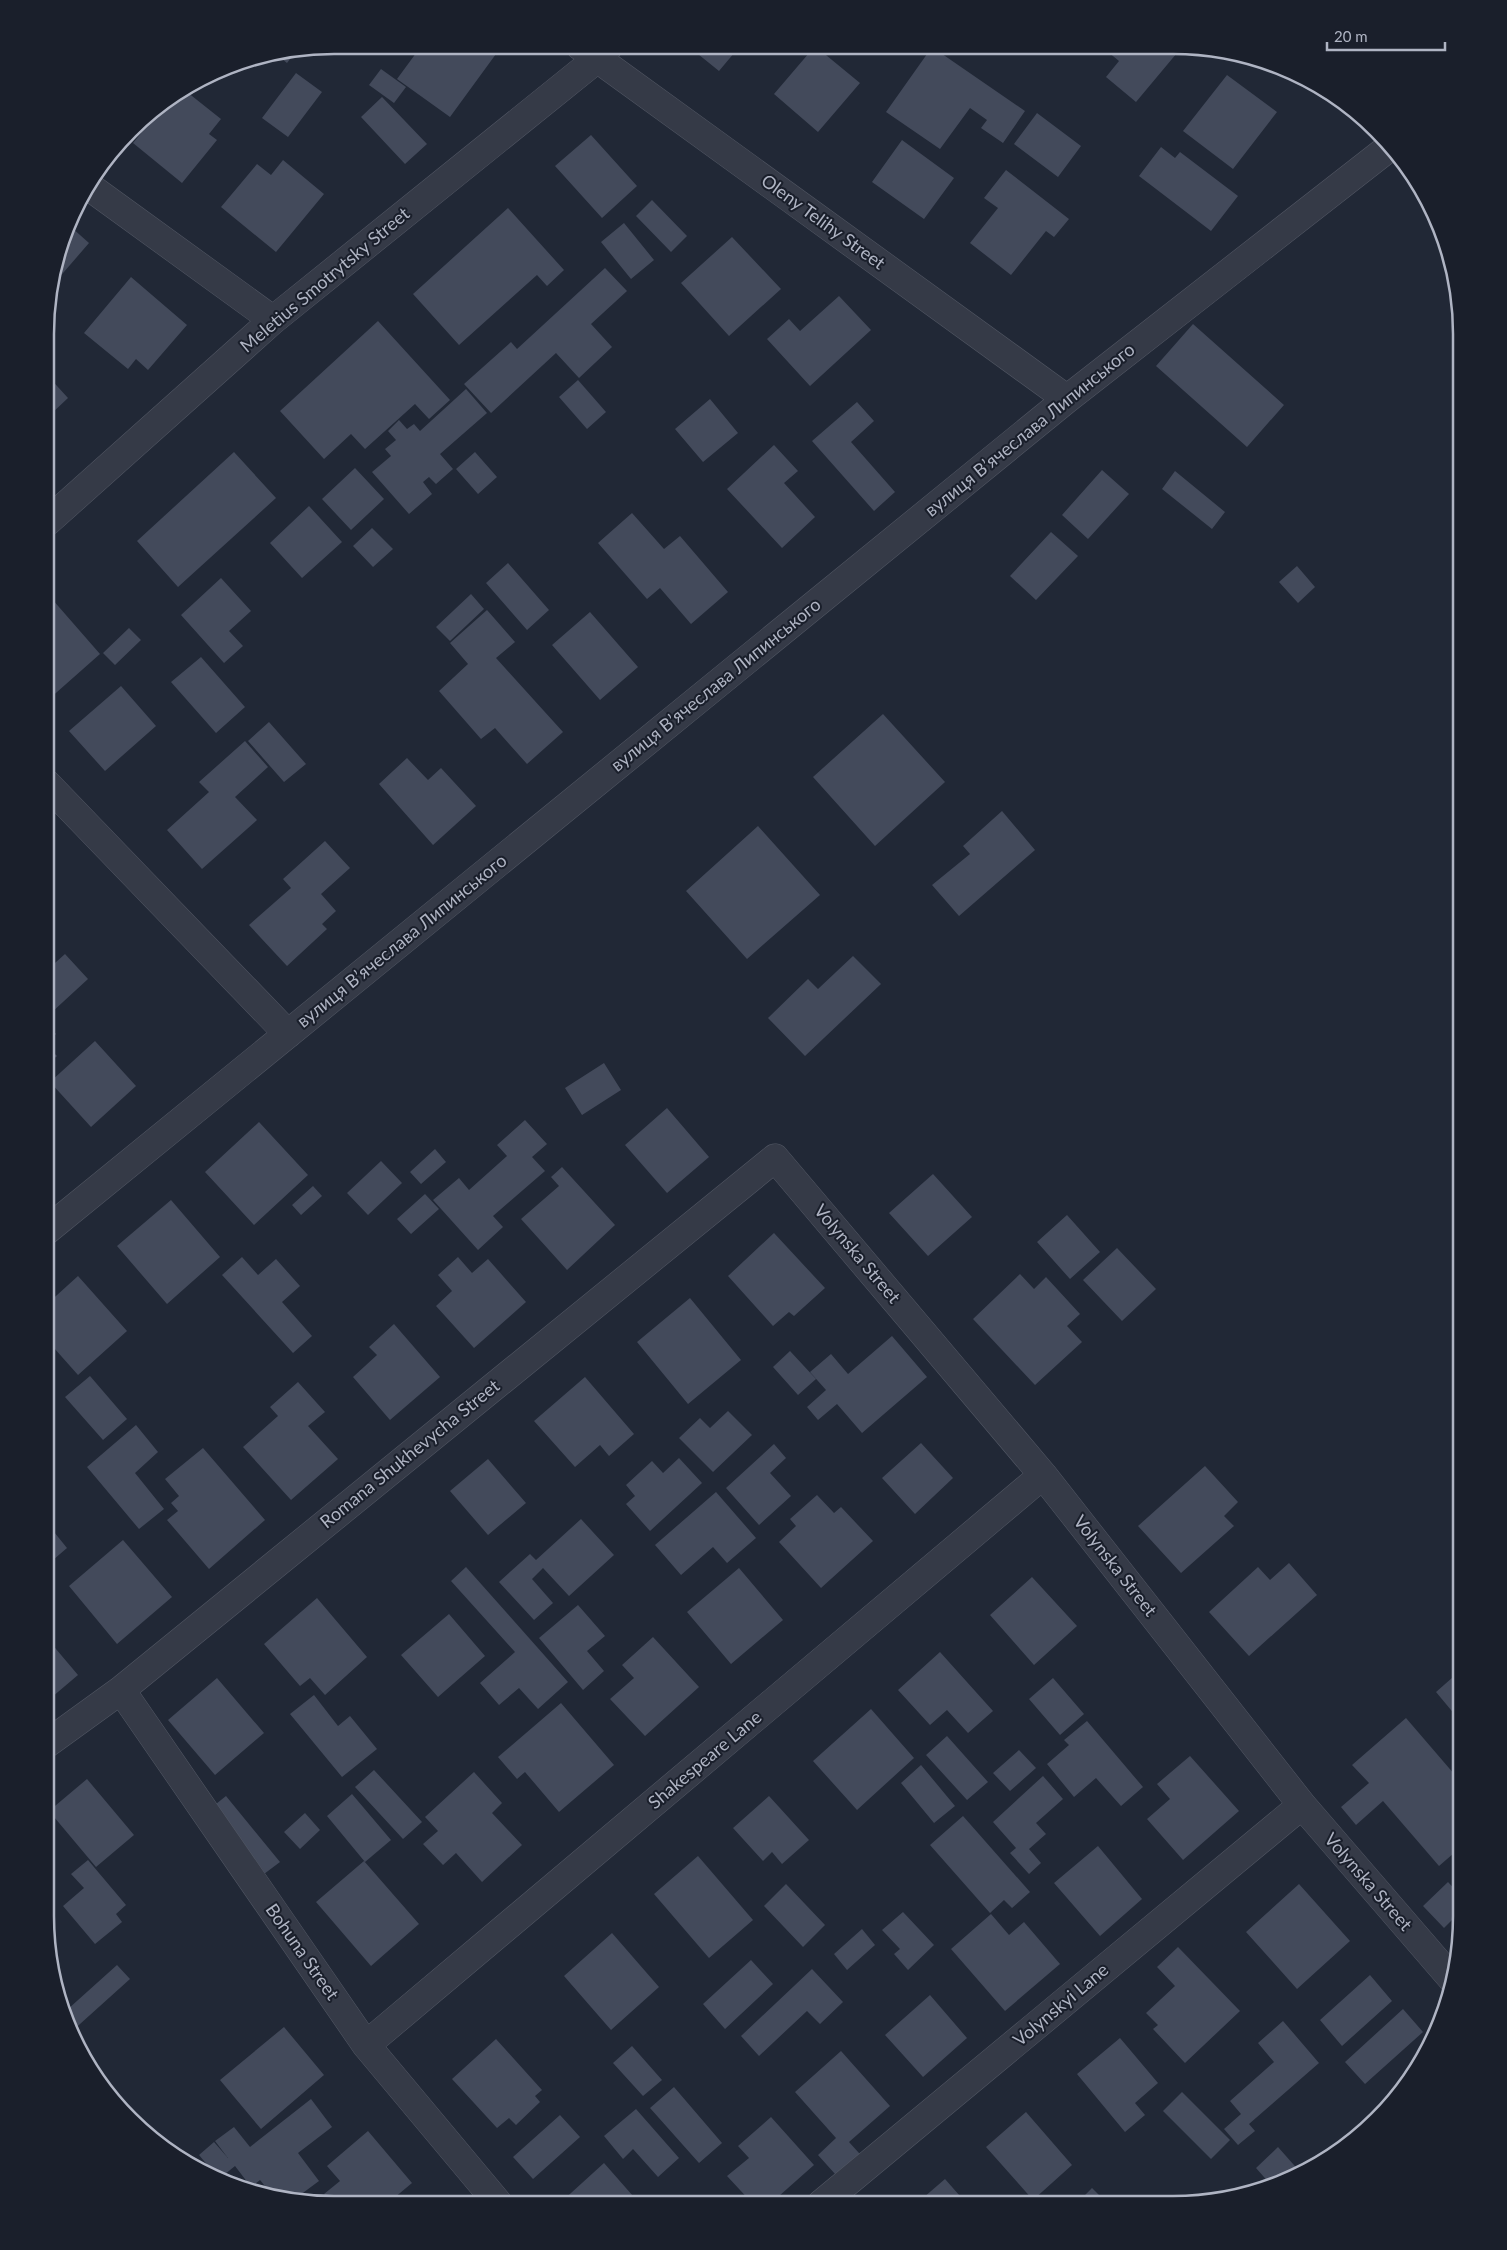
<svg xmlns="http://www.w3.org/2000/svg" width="1507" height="2250" viewBox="0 0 1507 2250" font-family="Lato,sans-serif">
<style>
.building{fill:#434a5b}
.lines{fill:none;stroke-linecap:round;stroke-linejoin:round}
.street-casing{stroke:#525764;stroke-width:29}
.street{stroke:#353a47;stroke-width:28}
.labels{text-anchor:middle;stroke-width:4;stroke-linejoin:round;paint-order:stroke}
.street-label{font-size:18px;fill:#afb4c3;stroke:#1a1f2b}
.rim{fill:none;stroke:#afb4c3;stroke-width:2.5}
</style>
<rect width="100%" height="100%" fill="#212836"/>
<!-- building -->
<path class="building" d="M422,45h61l13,9 -46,63 -53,-38z
M688,46h52l-21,25z
M815,46l45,37 -42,49 -44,-38z
M932,47l93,64 -22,32 -22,-15 6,-8 -17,-12 -30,41 -54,-37z
M1102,47h80l-46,55 -30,-25 13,-16z
M296,51l-9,12 -11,-9z
M381,69l25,18 -12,16 -25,-18z
M296,73l26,19 -34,45 -26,-19z
M1227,75l50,37 -44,57 -50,-38z
M187,92l34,27 -12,15 8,6 -35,43 -49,-40 32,-39z
M382,97l45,47 -22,20 -44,-47z
M1037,113l44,33 -23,31 -44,-33z
M591,135l46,51 -35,32 -47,-52z
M902,140l52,38 -30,41 -52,-37z
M1161,147l14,11 5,-6 58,44 -27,35 -72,-55z
M283,160l41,34 -48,58 -55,-45 36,-43 14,11z
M1006,170l63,49 -15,18 -8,-6 -35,44 -41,-32 28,-35 -14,-10z
M652,200l35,36 -16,16 -35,-36z
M508,208l56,62 -17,16 -10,-11 -78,70 -46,-51z
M624,223l30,37 -23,19 -30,-37z
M71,227l18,16 -38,44z
M732,237l49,52 -52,47 -48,-53z
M605,268l22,23 -36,33 21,23 -33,31 -23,-25 -65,60 -27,-29 47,-42 6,7z
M131,277l56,48 -39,45 -12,-11 -8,10 -44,-36z
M839,296l32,34 -61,56 -43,-47 22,-20 11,12z
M378,321l72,79 -21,19 -14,-15 -50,45 -14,-15 -27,25 -44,-48z
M1193,324l91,81 -37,42 -91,-81z
M47,361l7,7 -7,6z
M47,375l21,23 -18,17 -3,-3z
M578,380l28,32 -19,17 -28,-32z
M466,389l21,24 -47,41 13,15 -17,15 -7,-7 -6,5 9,12 -23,20 -37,-42 19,-16 -6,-7 11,-9 -8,-9 11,-11 8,9 7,-5 6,7z
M710,399l28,34 -35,29 -28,-33z
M857,402l17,19 -23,21 44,50 -21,19 -62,-70z
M774,445l24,26 -14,12 31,34 -33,31 -55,-59z
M234,452l42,46 -98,89 -41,-46z
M475,452l22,25 -19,17 -22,-25z
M355,468l29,31 -33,31 -29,-31z
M1102,470l27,24 -41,45 -26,-24z
M1175,471l50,41 -13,17 -50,-40z
M309,506l33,36 -40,36 -32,-35z
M632,513l32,36 16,-13 48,56 -37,32 -31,-36 -13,11 -49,-56z
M372,528l21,21 -20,18 -20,-21z
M1051,532l27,24 -42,44 -26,-24z
M508,563l41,47 -22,20 -41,-47z
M1297,566l18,21 -17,16 -19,-21z
M221,578l30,33 -22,20 14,15 -19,17 -43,-48z
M471,594l13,15 -34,32 -14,-14z
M52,599l48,55 -52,46 -1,-97z
M487,610l28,32 -19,16 67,74 -36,32 -32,-36 -14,11 -42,-48 29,-27 -18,-21z
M590,612l48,55 -38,33 -48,-55z
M129,628l12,12 -26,25 -12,-12z
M201,657l44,50 -29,26 -45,-51z
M121,686l35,40 -51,45 -36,-40z
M883,714l62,68 -70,64 -62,-69z
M269,722l37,42 -22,18 -36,-41z
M245,741l23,26 -33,30 22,23 -55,49 -35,-39 42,-38 -10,-10z
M407,758l21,22 13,-12 35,38 -43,39 -54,-61z
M1002,811l33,39 -76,66 -27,-31 38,-31 -7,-8z
M758,826l62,69 -73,64 -61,-68z
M325,841l25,27 -29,26 15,17 -14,13 5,5 -40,37 -38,-41 42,-37 -8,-9z
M65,954l23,25 -37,34 -5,-5v-37z
M853,956l28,28 -76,72 -37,-38 40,-39 10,10z
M46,1023l10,11 -10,9z
M95,1041l41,45 -45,41 -41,-45z
M46,1045l11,11 -11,10z
M604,1063l17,27 -39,25 -17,-27z
M667,1108l42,49 -42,36 -42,-48z
M525,1120l22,24 -15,13 13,14 -52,45 10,11 -25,23 -45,-50 26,-22 10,12 38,-34 -10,-11z
M259,1122l49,53 -54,50 -49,-53z
M435,1149l11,13 -25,22 -11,-12z
M381,1161l21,22 -34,32 -21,-22z
M562,1167l53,58 -48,45 -46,-51 38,-33 -8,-9z
M933,1174l39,43 -44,39 -39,-43z
M313,1186l9,10 -21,19 -9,-10z
M425,1194l14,15 -28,25 -14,-15z
M171,1200l49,57 -53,47 -50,-58z
M1067,1215l33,37 -30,27 -33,-37z
M774,1233l51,55 -31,28 -5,-4 -16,14 -45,-50z
M1117,1248l39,41 -34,32 -39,-41z
M242,1257l16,18 18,-16 24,27 -18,16 30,34 -19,17 -71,-78z
M458,1257l14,16 16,-14 38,43 -52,46 -38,-42 16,-15 -14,-16z
M1020,1274l14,15 12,-12 34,37 -13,12 15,16 -47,43 -62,-66z
M78,1276l49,55 -49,44 -32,-36v-34z
M690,1298l51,62 -53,44 -51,-62z
M394,1324l46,53 -50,43 -37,-43 24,-22 -8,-8z
M892,1336l35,41 -65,56 -25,-29 -19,16 -11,-13 19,-17 -16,-18 21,-18 17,20z
M790,1351l26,28 -18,16 -25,-28z
M90,1376l37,43 -24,21 -38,-43z
M585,1377l49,57 -25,22 -9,-11 -25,22 -41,-46z
M298,1382l27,30 -17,14 30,33 -47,41 -48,-53 35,-31 -8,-9z
M728,1411l24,24 -39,37 -34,-34 21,-20 10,10z
M136,1425l22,27 -23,21 29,36 -25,20 -52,-62z
M921,1443l32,35 -38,36 -33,-36z
M774,1444l12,14 -16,15 21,23 -32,29 -33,-37z
M203,1448l62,72 -56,49 -42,-49 11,-9 -7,-8 8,-7 -14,-17z
M679,1458l23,25 -52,48 -24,-27 9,-8 -9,-11 26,-24 11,12z
M488,1459l38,44 -38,32 -38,-44z
M1205,1466l33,36 -14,14 10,10 -53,47 -43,-47z
M716,1492l40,46 -29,25 -14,-16 -32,28 -26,-30z
M817,1495l17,18 7,-6 32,34 -52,47 -42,-46 17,-16 -6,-7z
M581,1519l33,36 -45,41 -26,-28 -11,11 21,24 -19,17 -35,-38 31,-28 6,6z
M46,1522l21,26 -21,18z
M123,1540l49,57 -55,47 -48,-58z
M1289,1563l28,32 -68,61 -40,-44 49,-45 12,13z
M466,1567l102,115 -30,27 -19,-21 -20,17 -19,-22 35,-31 -64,-71z
M739,1568l44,52 -52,44 -44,-52z
M1032,1577l45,49 -43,39 -44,-50z
M317,1598l50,59 -42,38 -15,-17 -10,8 -36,-42z
M578,1605l27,31 -18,15 17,20 -21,19 -44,-52z
M449,1614l36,42 -47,41 -37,-42z
M45,1636l33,39 -33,28z
M653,1637l46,50 -54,49 -35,-37 24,-21 -12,-13z
M940,1652l53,59 -25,22 -21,-23 -17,15 -32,-35z
M1461,1670v52l-25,-30z
M217,1678l47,55 -49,42 -47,-55z
M1053,1678l31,36 -24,21 -31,-36z
M314,1695l24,31 12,-10 27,33 -35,28 -52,-63z
M561,1703l53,62 -55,47 -34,-40 -8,7 -19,-22z
M871,1709l43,49 -57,52 -44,-49z
M1406,1718l55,64v65l-22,19 -56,-65 -27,24 -15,-18 28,-24 -17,-18z
M1087,1721l56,66 -22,19 -25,-28 -22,19 -27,-33 22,-19 -5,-5z
M947,1736l41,46 -21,18 -41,-45z
M1019,1750l17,18 -26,23 -17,-18z
M1190,1756l49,55 -56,49 -36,-41 23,-20 -13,-15z
M921,1765l34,41 -21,17 -33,-40z
M374,1770l48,52 -19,17 -48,-52z
M474,1772l28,31 -10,10 30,32 -40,37 -26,-29 -13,12 -20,-21 15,-13 -13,-14z
M1043,1776l20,23 -27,24 10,11 -17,15 12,14 -12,11 -19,-21 6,-5 -23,-26z
M87,1779l47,56 -38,32 -47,-56z
M352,1794l39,46 -26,22 -38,-46z
M226,1796l54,66 -20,15 -54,-65z
M769,1796l40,44 -27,24 -10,-12 -9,9 -30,-33z
M305,1813l15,17 -20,19 -16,-17z
M963,1816l67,76 -18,16 -8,-8 -14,13 -60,-68z
M1098,1846l44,53 -42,37 -46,-53z
M698,1856l55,64 -44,38 -55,-64z
M88,1860l38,45 -10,9 6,8 -27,22 -32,-38 21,-18 -13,-14z
M364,1861l55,63 -48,42 -55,-64z
M1448,1882l13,14v15l-17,17 -21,-22z
M786,1884l39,41 -22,22 -39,-41z
M1299,1884l51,57 -53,48 -51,-57z
M903,1912l31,33 -26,25 -14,-16 6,-5 -18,-19z
M991,1914l18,21 15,-13 36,42 -55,47 -54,-62z
M862,1929l13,16 -28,25 -13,-16z
M612,1933l47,54 -48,43 -47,-54z
M1178,1947l62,64 -55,52 -32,-34 5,-4 -12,-12 29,-27 -18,-19z
M751,1960l22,24 -48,45 -22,-25z
M117,1965l13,14 -60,54 -3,-6 -5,-24 6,6z
M812,1969l31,33 -23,22 -13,-13 -48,45 -18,-20z
M1370,1975l22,26 -50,45 -22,-26z
M930,1995l37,43 -44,39 -38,-42z
M1403,2009l20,23 -58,52 -20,-22z
M1283,2021l36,42 -70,61 6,7 -17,14 -14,-16 17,-15 -11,-13 44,-39 -16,-19z
M284,2027l40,48 -63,54 -41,-49z
M1120,2038l38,45 -23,20 10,12 -20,17 -48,-58z
M496,2039l46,51 -7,6 5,6 -24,23 -7,-7 -12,10 -45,-49z
M632,2046l30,34 -19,16 -30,-33z
M841,2051l49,55 -41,36 19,21 -24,21 -26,-29 18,-17 -41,-46z
M674,2087l48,56 -23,20 -49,-55z
M1182,2092l48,48 -19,19 -48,-48z
M311,2099l21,28 -34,26 21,28 -27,20 -19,-5 -13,-16 -9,7 -16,-21 -16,13 -20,-24 15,-13 14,16 -13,-17 19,-14 16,20z
M636,2109l43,49 -21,19 -25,-28 -10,10 -19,-23z
M1026,2112l46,53 -39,35 -47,-53z
M560,2115l20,22 -47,42 -20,-22z
M771,2117l43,48 -44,39h-17l-26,-28 22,-18 -11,-12z
M368,2131l44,52 -24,20h-57l-7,-9 16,-13 -13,-15z
M1278,2147l23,26 -17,10 -13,2 -15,-17z
M604,2163l36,41 -80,-1z
M945,2179l22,25h-51z
M1092,2188l17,17h-22l-6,-6z"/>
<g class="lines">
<!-- street casing -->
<g class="street-casing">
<path id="street" d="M580,46l487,353
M87,185l186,135
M47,522l226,-202 325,-262 11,-12
M47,784l241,250
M46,1231l1021,-832 324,-253
M121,1690l245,355 132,158
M45,1745l76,-55 654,-532 268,317 259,330 151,175
M366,2045l677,-570
M821,2204l481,-399"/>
</g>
<!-- street -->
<use href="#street" class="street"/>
</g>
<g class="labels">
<!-- street labels -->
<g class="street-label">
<text transform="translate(823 222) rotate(36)" y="6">Oleny Telihy Street</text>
<text transform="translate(325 280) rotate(-40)" y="6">Meletius Smotrytsky Street</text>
<text transform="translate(1030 430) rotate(-39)" y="6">вулиця Вʼячеслава Липинського</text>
<text transform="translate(716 685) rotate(-39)" y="6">вулиця Вʼячеслава Липинського</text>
<text transform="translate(402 941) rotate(-39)" y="6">вулиця Вʼячеслава Липинського</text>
<text transform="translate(857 1254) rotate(50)" y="6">Volynska Street</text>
<text transform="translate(410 1454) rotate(-39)" y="6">Romana Shukhevycha Street</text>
<text transform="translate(1115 1566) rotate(52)" y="6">Volynska Street</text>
<text transform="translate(705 1760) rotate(-40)" y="6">Shakespeare Lane</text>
<text transform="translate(1368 1882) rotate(49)" y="6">Volynska Street</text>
<text transform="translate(302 1952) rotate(55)" y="6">Bohuna Street</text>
<text transform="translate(1061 2005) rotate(-40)" y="6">Volynskyi Lane</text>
</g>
</g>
<!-- crop -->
<path d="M0 0H1507V2250H0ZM334 54H1173A280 280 0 0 1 1453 334V1916A280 280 0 0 1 1173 2196H334A280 280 0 0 1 54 1916V334A280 280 0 0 1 334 54Z" fill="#1a1f2b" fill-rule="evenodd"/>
<path class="rim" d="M334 54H1173A280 280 0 0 1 1453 334V1916A280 280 0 0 1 1173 2196H334A280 280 0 0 1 54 1916V334A280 280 0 0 1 334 54Z"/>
<!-- scale -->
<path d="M1327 42v8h118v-8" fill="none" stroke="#afb4c3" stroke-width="2.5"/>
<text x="1334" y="42" font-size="15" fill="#afb4c3" stroke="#1a1f2b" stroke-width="4" paint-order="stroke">20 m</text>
</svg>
